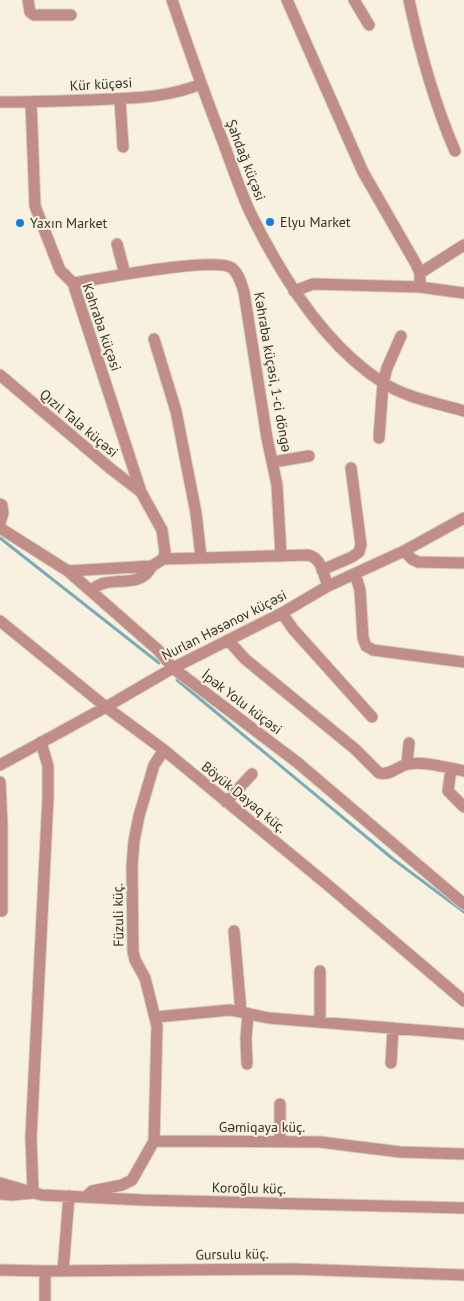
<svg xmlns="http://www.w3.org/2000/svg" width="464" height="1301" viewBox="0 0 464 1301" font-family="'PT Sans',sans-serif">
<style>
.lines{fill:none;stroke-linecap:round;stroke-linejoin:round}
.stream{stroke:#7aacbc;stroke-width:3}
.street-casing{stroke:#d6cfbf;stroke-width:13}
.street{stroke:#c08e86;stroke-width:11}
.poi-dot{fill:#137de5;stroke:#f9f1df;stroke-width:2}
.labels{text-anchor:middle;stroke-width:4;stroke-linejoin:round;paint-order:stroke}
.street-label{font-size:14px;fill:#35322b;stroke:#f9f1df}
.poi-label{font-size:14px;fill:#35322b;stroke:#f9f1df;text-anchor:start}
</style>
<rect width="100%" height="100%" fill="#f9f1df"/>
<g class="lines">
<!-- stream -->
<path class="stream" d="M0,538l159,125
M177,680l216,179 71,53"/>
<!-- street casing -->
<g class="street-casing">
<path id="street" d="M28,0l2,12 4,3h37
M172,0c16,47 32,93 50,139 9,24 17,48 27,71 30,62 74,134 133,172 24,16 55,21 82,29
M287,0l76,172 53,92 4,9v14l-107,-3 -19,7
M354,0l15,25
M409,0c11,52 25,102 46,151
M120,99l3,48
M0,102c29,0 59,-1 88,-2 38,-2 77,-1 113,-16
M31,102l4,104 25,64 13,13 68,209 21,38 3,22 -2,7
M117,244l8,30
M420,273l44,-28
M73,283c25,-4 142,-27 159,-15 7,6 9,15 12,24l23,146 10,47 4,71
M420,287l44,6
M154,339l22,72 20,102 5,44
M0,375l111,94 30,23
M379,438l4,-55 4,-15 14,-32
M273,462l36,-6
M0,504l2,1 1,8 -3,10
M0,528l68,43 90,79 15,18 125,95 166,141
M404,551l8,8 6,3 46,1
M322,570l30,-13 7,-5 2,-7 -10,-77
M68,571l84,-5 11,-7 145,-4c14,3 15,19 20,31
M355,574l5,16 3,48 3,8 7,4 91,12
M91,591c4,-4 8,-7 14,-8 17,-4 37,3 47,-17
M282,613l11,16 79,88
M0,621l106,86 58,43 165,136 135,115
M228,640l17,19 110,90 24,24c11,3 19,-7 29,-9 18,-3 39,4 56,7
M407,764l2,-21
M0,765l106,-58 67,-39 109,-55 46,-27 76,-35 60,-33
M451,769l-3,22 16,16
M0,782l2,43v86
M226,802l26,-28
M234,931l7,81
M320,971v51
M156,1017l74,-7c14,2 26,6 39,8l195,16
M391,1063l2,-35
M247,1064l-1,-26 2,-23
M280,1104v37
M154,1141l166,1 80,10 64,2
M0,1183l42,12 101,5 321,8
M0,1194l12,1 21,-2 -2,-56 17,-340v-31l-7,-24
M86,1197l6,-6 30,-6 10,-5 22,-39 3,-115 -12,-48 -10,-18 -2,-9 -1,-85 2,-25 5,-25 15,-51 10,-15
M0,1270l45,1 248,-2 171,6
M45,1271v30
M63,1271l6,-75"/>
</g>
<!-- street -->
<use href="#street" class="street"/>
</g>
<!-- markers -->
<g class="poi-dot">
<circle cx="270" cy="222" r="5"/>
<circle cx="20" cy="223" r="5"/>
</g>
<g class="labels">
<!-- street labels -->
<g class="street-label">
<text transform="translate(101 84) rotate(-3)" y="5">Kür küçəsi</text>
<text transform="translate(246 160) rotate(69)" y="5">Şahdağ küçəsi</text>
<text transform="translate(102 327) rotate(71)" y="5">Kəhraba küçəsi</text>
<text transform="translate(273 372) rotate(80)" y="5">Kəhraba küçəsi, 1-ci döngə</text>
<text transform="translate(79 423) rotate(40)" y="5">Qızıl Tala küçəsi</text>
<text transform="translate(224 625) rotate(-27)" y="5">Nurlan Həsənov küçəsi</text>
<text transform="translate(242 702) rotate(37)" y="5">İpək Yolu küçəsi</text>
<text transform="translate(244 797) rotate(39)" y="5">Böyük Dayaq küç.</text>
<text transform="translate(118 915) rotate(-91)" y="5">Füzuli küç.</text>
<text x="262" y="1132">Gəmiqaya küç.</text>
<text transform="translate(249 1188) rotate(1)" y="5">Koroğlu küç.</text>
<text transform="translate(232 1254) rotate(-1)" y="5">Gursulu küç.</text>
</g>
<!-- poi labels -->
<g class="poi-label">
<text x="280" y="227">Elyu Market</text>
<text x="30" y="228">Yaxın Market</text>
</g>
</g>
</svg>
